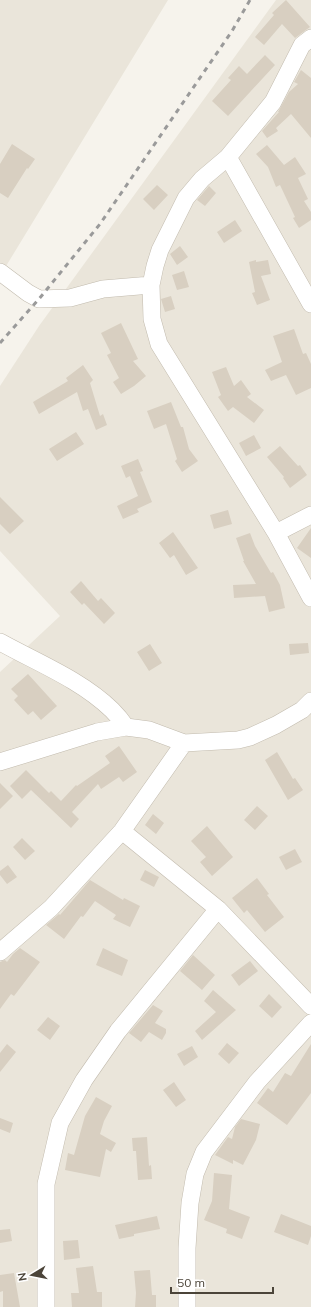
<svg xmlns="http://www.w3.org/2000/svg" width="311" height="1307" viewBox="0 0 311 1307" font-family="Mulish,sans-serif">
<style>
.residential{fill:#eae5da}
.building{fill:#d8cfc1}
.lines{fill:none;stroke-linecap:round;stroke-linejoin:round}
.minor-casing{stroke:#c2bbae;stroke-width:18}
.minor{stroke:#fff;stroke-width:17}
.rail{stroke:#9a9a9a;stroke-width:3;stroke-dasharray:5 5;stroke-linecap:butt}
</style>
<rect width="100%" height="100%" fill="#f6f3ec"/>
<!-- residential -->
<path class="residential" d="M0,0h168l-168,276z
M276,0h35v1307h-311v-635l60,-56 -60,-65v-165l39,-60z"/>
<!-- building -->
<path class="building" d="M286,0l24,27 -15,11 -13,-14 -18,21 -9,-8 19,-22 -2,-2z
M265,55l10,10 -47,51 -16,-15 19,-21 -3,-2 11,-12 8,8z
M301,70l10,8v60l-20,-24 -15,14 2,3 -11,7 -5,-7 17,-19h-1l11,-20 9,-8 -4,-2z
M12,144l23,15 -7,10 -1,-1 -19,30 -8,-5v-29z
M267,145l17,20 11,-8 11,17 -8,4 10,21 -4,2 7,11v8l-12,8 -6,-10 2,-1 -15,-32 -4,2 -8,-20 -12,-13z
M157,185l11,10 -14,15 -11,-11z
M209,186l7,7 -11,13 -8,-6z
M235,220l7,11 -18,12 -7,-11z
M180,246l8,11 -11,8 -7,-11z
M256,260v2l12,-2 3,14 -10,2 9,24 -13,5 -5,-12 3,-1 -6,-30z
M184,271l5,16 -12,3 -5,-15z
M171,296l4,13 -10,3 -4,-13z
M121,323l17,36 -5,2 13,15 -12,10 -13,8 -8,-12 6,-4 -12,-23 4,-2 -10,-20z
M294,329l9,25 3,-1 5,11v24l-15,7 -10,-20 -15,6 -6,-11 17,-8 -9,-26z
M83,365l10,15 -3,3 10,33 3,-2 4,11 -11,5 -8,-21 -5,2 -6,-19 -38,22 -6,-12 35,-21 -2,-3z
M226,367l8,19 7,-6 10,14 -4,3 17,13 -10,13 -21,-16 -5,4 -10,-14 3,-2 -9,-23z
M171,402l10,25h2l6,22 9,12 -16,11 -7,-11 2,-2 -11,-35 -12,5 -7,-18z
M76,432l8,12 -27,17 -8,-12z
M254,435l7,13 -15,8 -7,-13z
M280,446l18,20 2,-1 7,10 -17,13 -7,-10 1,-1 -17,-20z
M138,459l5,12 -3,1 12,30 -15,7 2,3 -16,7 -6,-13 21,-10 -8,-20 -4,2 -5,-12z
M0,497l24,24 -14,13 -10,-10z
M228,510l4,14 -18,5 -4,-14z
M311,528v30l-14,-10z
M173,532l25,36 -12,7 -12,-20 -4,3 -11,-15z
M250,533l5,13 16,27 2,-1 7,13 5,23 -16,4 -4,-16 -31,2 -1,-13 23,-1 -13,-23h1l-8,-23z
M81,581l17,20 3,-3 14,15 -11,11 -20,-21 -2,2 -12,-13z
M308,643l1,10 -19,2 -1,-11z
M150,644l12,19 -13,8 -12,-19z
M28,674l29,32 -16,14 -8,-9 -5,4 -14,-15 4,-4 -7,-7z
M119,746l18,26 -14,10 -4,-5 -18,12 -3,-5 -26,28 7,7 -8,9 -40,-38 -9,9 -12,-13 16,-16 23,23 2,-2 10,10 15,-16 1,1 33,-23 -5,-7z
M277,752l16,27 2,-1 8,12 -15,10 -23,-40z
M0,783l13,13 -13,13z
M257,806l11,10 -13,14 -11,-10z
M153,814l11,9 -8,11 -11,-9z
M207,826l26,31 -21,19 -12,-14 6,-5 -15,-16z
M22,838l13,13 -10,9 -12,-13z
M295,849l7,13 -16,8 -7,-13z
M8,865l9,12 -10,7 -7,-9v-4z
M145,870l14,7 -5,10 -14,-7z
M257,878l12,16 -2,1 17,22 -19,15 -18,-22 -3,3 -12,-15z
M90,880l33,20 1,-2 16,8 -10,21 -17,-8 3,-4 -21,-14 -12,16 -2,-1 -17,23 -18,-14 13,-11 1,1z
M20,948l20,14 -26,34 -3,-2 -11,15v-47l5,-2 2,2 6,-8z
M103,948l25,12 -6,16 -26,-11z
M193,955l22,20 -13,15 -22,-19z
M250,961l8,10 -19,15 -8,-11z
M213,990l23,20 -34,30 -7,-9 21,-19 -12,-11z
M269,994l13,13 -10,11 -13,-12z
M153,1005l10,6 -8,12 11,6v4l-4,7 -13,-8 -8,10 -12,-9z
M48,1017l12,9 -10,14 -13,-10z
M227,1043l12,10 -10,11 -11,-10z
M7,1044l9,8 -16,20v-19z
M311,1044v49l-24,32 -30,-22 11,-15 5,4 12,-19 6,3z
M192,1046l6,11 -14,9 -7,-12z
M174,1082l12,18 -10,7 -13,-17z
M96,1097l16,9 -8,15 -4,13 16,9 -5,9 -5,-3 -6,28 -35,-7 3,-17 6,2 11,-39z
M0,1118l13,5 -3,10 -10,-4z
M241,1119l19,5 -4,16 -13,25 -10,-5v4l-18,-9 13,-18 4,2 3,-12z
M147,1137l2,29 2,-1 1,14 -14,1 -2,-29h-3l-1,-13z
M214,1173l18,2 -3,34 21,8 -8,22 -16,-6 1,-4 -23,-9 8,-19z
M281,1214l30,12v10l-3,9 -34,-13z
M157,1216l3,13 -26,5v2l-15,3 -4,-14z
M10,1229l2,12 -12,2v-13z
M78,1240l2,18 -16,2 -1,-19z
M93,1266l4,26h5v15h-30l-1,-14h8l-3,-25z
M150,1270l2,25h4v12h-21l1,-14 -2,-22z
M14,1273l6,34h-17v-16l-3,1v-17z"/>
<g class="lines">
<!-- minor casing -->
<g class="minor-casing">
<path id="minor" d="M311,38l-9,7 -29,57 -45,55 -26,22 -16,19 -26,52 -5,16 -4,19 1,34 7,25 117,189 35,65
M228,157l83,147
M0,272l28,21 11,6 31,-1 33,-9 48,-4
M276,533l35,-18
M0,642c38,21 81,38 112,68 5,5 10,11 14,17
M0,762l97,-30 29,-5 23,3 35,13 54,-3 12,-3 26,-12 26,-15 9,-9
M122,831l96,78
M0,952l51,-44 71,-77 62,-88
M46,1307v-123l14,-61 24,-43 34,-49 100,-122 93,97
M187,1307v-59l3,-45 5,-29 9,-22 53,-70 54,-59"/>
</g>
<!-- minor -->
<use href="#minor" class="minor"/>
<!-- rail -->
<path class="rail" d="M0,343l39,-44 61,-75 132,-193 18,-31"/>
</g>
<!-- north arrow -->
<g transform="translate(32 1275) rotate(260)" stroke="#ffffff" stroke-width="3" paint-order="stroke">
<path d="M0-3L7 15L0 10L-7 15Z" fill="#4b4439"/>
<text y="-6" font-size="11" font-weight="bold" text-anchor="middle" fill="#4b4439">N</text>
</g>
<!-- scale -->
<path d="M171 1287v6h102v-6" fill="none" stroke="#4b4439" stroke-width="2"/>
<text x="177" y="1287" font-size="12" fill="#4b4439" stroke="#ffffff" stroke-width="3" paint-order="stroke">50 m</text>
</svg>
